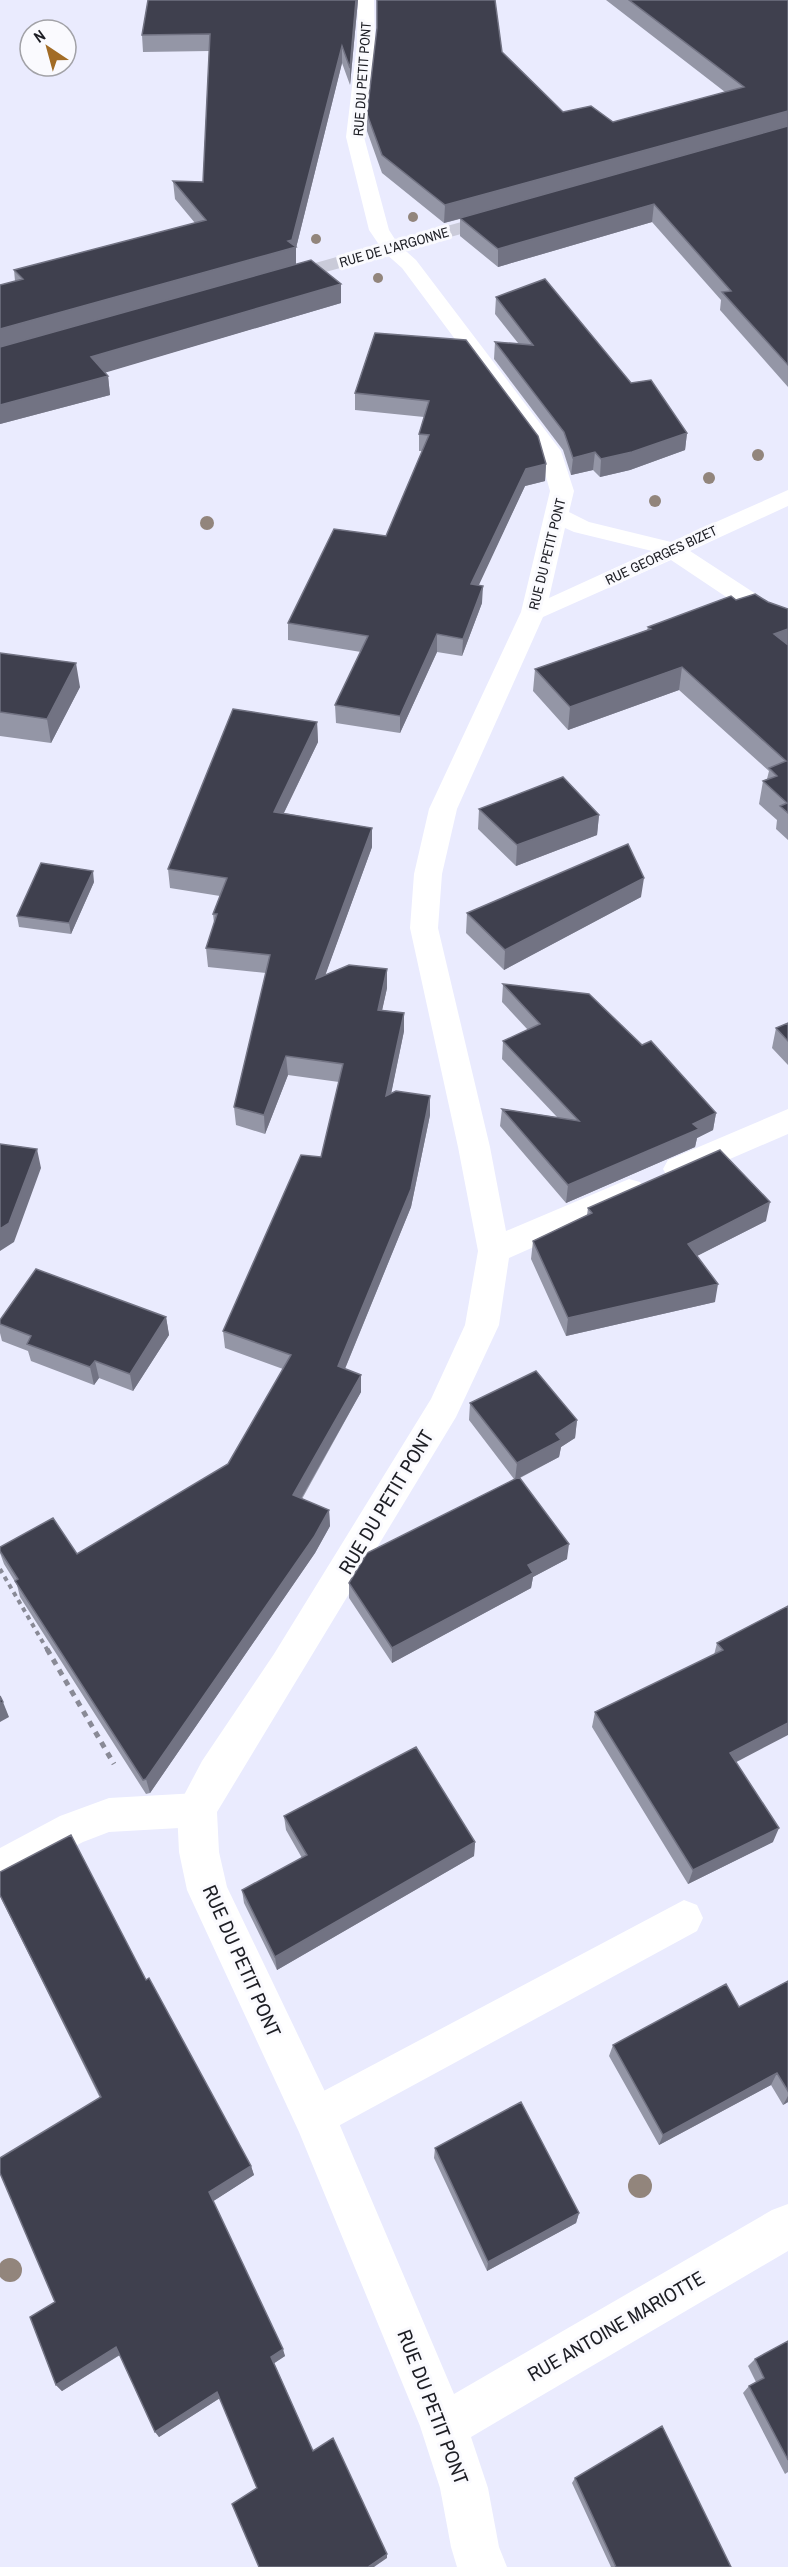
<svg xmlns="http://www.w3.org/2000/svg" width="788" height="2567" viewBox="0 0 788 2567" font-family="'Archivo Narrow',sans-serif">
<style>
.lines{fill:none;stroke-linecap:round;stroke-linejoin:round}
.path-far1{stroke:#898a96;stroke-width:4;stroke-dasharray:4.5 4.5;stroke-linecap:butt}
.path{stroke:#898a96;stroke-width:5;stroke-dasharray:6 6;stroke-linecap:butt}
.lane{fill:#fff;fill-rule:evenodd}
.street{fill:#fff;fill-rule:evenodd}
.secondary{fill:#cacbd9;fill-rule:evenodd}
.tree{fill:#92857c}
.wall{fill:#9496a6}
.shaded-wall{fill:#727383}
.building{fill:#3f404e;stroke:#727383;stroke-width:1.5}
.labels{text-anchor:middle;stroke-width:6;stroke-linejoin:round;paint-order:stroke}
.far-street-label{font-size:14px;fill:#1d1e24;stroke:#fafafe}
.near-street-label{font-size:20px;fill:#1d1e24;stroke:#fafafe}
</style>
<rect width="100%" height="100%" fill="#eaebfe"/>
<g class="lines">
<!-- path-far1 -->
<path class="path-far1" d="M0,1569l48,82"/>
<!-- path -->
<path class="path" d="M47,1649l67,115"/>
<!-- lane -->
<path class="lane" d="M197,1793l13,5 5,12 -5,12 -13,5 -88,5 -26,10 -83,44v-38l60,-32 49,-18z
M684,1900l13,5 6,13 -6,13 -368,200 -14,6 -14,-6 -6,-14 6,-14z"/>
<!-- street -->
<path class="street" d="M358,0h16l1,45 -11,92 25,93 9,14 18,16 145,191 13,40 -5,21 20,10 82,20 117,-52v16l-98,45 98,64v16l-23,-8 -94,-63 -128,57 -86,192 -15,65 -4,54 52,219 16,84 123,-52 11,3 5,9 -5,9 -131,58 -10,67 -43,92 -239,395 2,40 8,35 103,215 124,292 318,-184 16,-6v47l-317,186 17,51 11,59 8,20h-50l-6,-20 -11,-59 -20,-62 -121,-294 -112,-242 -8,-38 -2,-42 6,-13 19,-36 72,-107 157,-255 34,-74 13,-74 -20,-104 -48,-219 4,-54 15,-65 92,-197 29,-121 -11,-39 -137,-184 -18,-16 -15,-22 -23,-93 11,-92zM565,528l9,4 78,19 -103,47z
M788,1109v25l-109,47 -11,-3 -5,-9 5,-9z"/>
<!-- secondary -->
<path class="secondary" d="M504,210l10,6 -3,4 -235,66 -7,-2 -3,-4 3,-4z"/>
</g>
<!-- trees -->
<g class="tree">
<circle cx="413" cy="217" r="5"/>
<circle cx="316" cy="239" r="5"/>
<circle cx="378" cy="278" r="5"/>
<circle cx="758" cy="455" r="6"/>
<circle cx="709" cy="478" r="6"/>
<circle cx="655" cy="501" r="6"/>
<circle cx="207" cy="523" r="7"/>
<circle cx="640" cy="2186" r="12"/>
<circle cx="10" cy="2270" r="12"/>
</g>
<!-- wall -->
<path class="wall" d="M358,0l-8,85 -8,-22 -46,185v16l45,20v19l-236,69 3,4 2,19 -110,29v-139l15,-4 -1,-11 181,-47 -20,-24 -2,-18 30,1 6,-131 -66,1 -1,-17z
M606,0h182v387l-68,-77 1,-10 -69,-78 -154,45 -38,-31v-17l-16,4 -62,-50 -15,-42v-17l10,-84 125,22 61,60 50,10 112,-30z
M496,297l135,86 56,50 -2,17 -55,20 -30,7 -7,-7 -22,5 -8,-25 -69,-91 1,-17 23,1 -23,-29z
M375,333l171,131 -1,17 -20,5 -47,99 4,18 -20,53 -25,-4 -37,81 -64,-10 -1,-18 26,-53 -73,-12v-17l98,-87 36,-85h-3v-17l5,-17 -69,-7v-17z
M736,600l32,2 20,7v231l-12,-11 1,-9 -18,-16 4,-23 4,-2 2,-8 -90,-81 -111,40 -35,-39 2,-22 112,-39 1,-3z
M0,653l80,34 -29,56 -51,-7z
M317,722l1,20 -34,71 88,15v19l-47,128 62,-6v19l-5,22 22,3v18l-13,62 39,3v19l-19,92 -66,162 16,6v17l-59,107 27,11 1,16 -15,27 -165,240 -4,1 -126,-197 -3,-12 -13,-21 -4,-11v-6l77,7 151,-90 55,-95 -58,-21 -2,-17 98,-174 18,-75 -51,-7 -23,59 -29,-9 -2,-18 32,-134 -58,-6 -2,-19 8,-25 -1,-9 7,-18 -50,-8 -2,-19z
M479,809l120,6 -2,20 -81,31 -38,-37z
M94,882l-23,52 -52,-7 -2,-11z
M641,897l-137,73 -38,-37 1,-20z
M503,984l139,61 74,68 -3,17 -16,8 -2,9 -129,56 -66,-77 2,-17 55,8 -55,-58 1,-18 25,-11 -26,-28z
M788,1023v42l-16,-17 4,-20z
M588,1208l178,13 -69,35 18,46 -149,34 -35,-77 2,-18 54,-26z
M166,1317l3,18 -36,56 -34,-13 -5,7 -63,-24 -3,-10 -26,-10 -2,-8v-13z
M470,1403l107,17 -2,18 -14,9 -2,10 -39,21 47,81 -34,18 -2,11 -139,75 -43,-65v-15l165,-104 -45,-59z
M788,1606l-52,156 37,80 -85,42 -96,-157 3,-15 119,-57 3,-12z
M284,1816l191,26 -1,14 -197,114 -33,-67 -2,-13 60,-32 -16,-28z
M0,1872l146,108 105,186 3,9 -41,26 72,155 -11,7 39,88 74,103v4l-130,-70 -37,-90 -61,39 -39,-82 -58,36 -6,-6 -1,-83 45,-204 -100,-202z
M788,1981v121l-5,3 -12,-20 -112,60 -50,-89 4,-11 126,-38z
M435,2148l144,65 -3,10 -89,48 -53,-113z
M788,2341v131l-3,2 -42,-81 6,-7 7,-4 -8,-16 7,-7z
M575,2478l156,89h-120l-39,-84z"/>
<!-- shaded-wall -->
<path class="shaded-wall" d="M356,0h2l-8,85v-17z
M342,46v17l-46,185v17l-296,84v-20l288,-88z
M788,111v17l-344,95 1,-18z
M654,204l-2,18 -154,45v-18z
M341,284v19l-247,73 -3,-19z
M108,376l2,19 -110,29v-19z
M687,433l-2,17 -55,20 -30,7 1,-18z
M595,452l-2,18 -22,5 2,-17z
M546,464l-1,17 -20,5 -54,116v-18l55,-115z
M483,586l-1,17 -20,53 1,-17z
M788,629v21l-14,-16z
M437,634v18l-37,81v-17z
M76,663l4,24 -29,56 -4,-24z
M682,667l-3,23 -111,40 2,-23z
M317,722l1,20 -43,89 -1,-19z
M599,815l-2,20 -81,31 1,-21z
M372,828v19l-55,151 -1,-19z
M93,871l1,11 -23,52 -2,-11z
M644,878l-3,19 -137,73 1,-20z
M387,969v19l-9,41v-19z
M404,1013v18l-17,83 -1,-18z
M286,1056l2,19 -23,59 -1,-19z
M430,1096v19l-19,92 -72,176 -1,-17z
M716,1113l-3,17 -16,8 -2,9 -129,56 2,-18z
M37,1149l4,19 -27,74 -14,9v-22z
M770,1202l-4,19 -81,41 3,-18z
M718,1284l-3,18 -149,34 2,-18z
M166,1317l3,18 -36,56 -3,-17z
M95,1361l4,17 -5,7 -4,-18z
M361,1375v17l-67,119 -1,-16z
M577,1420l-2,18 -14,9 -2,10 -44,23 2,-17 39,-29z
M329,1510l1,16 -15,27 -165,240 -4,-14z
M569,1544l-2,15 -34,18 -2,11 -139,75v-15l136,-83z
M3,1702l6,15 -9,5v-18z
M788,1723v12l-63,33 5,-15z
M779,1828l-6,14 -85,42 5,-14z
M475,1842l-1,14 -197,114 -2,-13z
M777,2073l-6,12 -112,60 4,-10z
M788,2096v6l-5,3z
M251,2166l3,9 -42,27 -3,-10z
M579,2213l-3,10 -89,48 1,-9z
M116,2347l5,7 -59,37 -6,-6z
M283,2349l2,7 -12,8 -2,-7z
M217,2392l3,6 -61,39 -4,-5z
M387,2554v4l-13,9h-6z"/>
<!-- building -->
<path class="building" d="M148,0h208l-6,68 -8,-22 -50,194 -4,1 8,6 -296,82v-44l23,-6 -9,-9 192,-50 -33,-39 30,1 7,-148 -68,1z
M377,0h118l7,52 61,60 28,-6 22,16 131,-35 -115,-87h159v111l-343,94 -63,-50 -15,-41 10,-86z
M788,126v239l-66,-73 9,-1 -77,-87 -156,45 -38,-31z
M311,260l30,24 -250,73 17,19 -108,29v-58z
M545,279l86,104 20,-3 36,53 -55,19 -31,7 -6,-7 -22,6 -9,-26 -69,-90 38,3 -37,-48z
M375,333l91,7 72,96 8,28 -20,5 -55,115 12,2 -20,53 -26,-5 -37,82 -65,-11 33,-69 -80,-13 46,-94 52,7 43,-101 -10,-1 10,-33 -74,-8z
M755,594l13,8 20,7v20l-14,5 14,11v168l-8,-7 7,-3 -24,-22 14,-5 -8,-8 17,-7 -104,-94 -112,40 -35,-38 116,-40 -3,-2 83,-31 5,4z
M0,653l76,10 -29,56 -47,-7z
M233,709l84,13 -43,90 98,16 -56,151 33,-14 38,4 -9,41 26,3 -18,83 10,-5 34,5 -19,93 -73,177 23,9 -68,120 36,15 -15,27 -168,242 -3,1 -128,-199 3,-2 -18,-28v-4l53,-29 24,36 151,-90 63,-109 -68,-24 78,-176 20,2 22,-93 -57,-8 -22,59 -30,-8 36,-152 -64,-7 11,-34h-4l14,-36 -59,-9z
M563,777l36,38 -82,30 -38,-36z
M628,844l16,34 -139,72 -38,-37z
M41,863l52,8 -24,52 -52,-7z
M503,984l86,10 53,51 9,-4 65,72 -23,11 6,5 -131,56 -66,-76 77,12 -76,-80 37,-17z
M788,1023v18l-12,-13z
M0,1144l37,5 -28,74 -9,6z
M720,1150l50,52 -82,42 30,40 -150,34 -35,-77 59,-28 -4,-5z
M36,1269l130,48 -36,57 -35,-13 -5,6 -33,-12 -30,-11 4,-8 -31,-12v-4z
M536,1371l41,49 -21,14 5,6 -44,23 -47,-60z
M519,1477l50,67 -41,21 5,8 -141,75 -43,-65 18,-30z
M788,1606v117l-58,30 49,75 -86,42 -98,-158 128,-62 -6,-7z
M0,1696l3,6 -3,2z
M416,1747l59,95 -200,115 -33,-67 65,-35 -23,-39z
M71,1835l75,145 3,-2 102,188 -42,26 74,157 -12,8 42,94 20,-13 54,116 -19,13h-109l-27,-63 25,-16 -40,-96 -62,40 -39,-85 -60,38 -26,-68 25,-15 -55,-129v-15l101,-61 -101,-202v-23z
M788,1981v110l-11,-18 -114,62 -50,-90 113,-61 13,23z
M521,2102l58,111 -91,49 -53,-114z
M788,2341v119l-39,-74 15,-8 -9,-19z
M662,2426l69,141h-115l-41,-89z"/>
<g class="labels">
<!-- far-street labels -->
<g class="far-street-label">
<text transform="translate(362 79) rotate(-86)" y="5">RUE DU PETIT PONT</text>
<text transform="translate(394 247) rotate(-16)" y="5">RUE DE L'ARGONNE</text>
<text transform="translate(547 554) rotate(-76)" y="5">RUE DU PETIT PONT</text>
<text transform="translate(661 555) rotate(-25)" y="5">RUE GEORGES BIZET</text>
</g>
<!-- near-street labels -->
<g class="near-street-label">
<text transform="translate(386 1502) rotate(-59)" y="7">RUE DU PETIT PONT</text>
<text transform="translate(242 1961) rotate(66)" y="7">RUE DU PETIT PONT</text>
<text transform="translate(616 2326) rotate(-30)" y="7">RUE ANTOINE MARIOTTE</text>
<text transform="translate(433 2407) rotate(69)" y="7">RUE DU PETIT PONT</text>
</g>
</g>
<!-- north arrow -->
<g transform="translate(48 48) rotate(324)"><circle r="28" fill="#fafafe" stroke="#a2a2a7" stroke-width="1.5"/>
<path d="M0-4.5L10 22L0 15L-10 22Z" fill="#a26c26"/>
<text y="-9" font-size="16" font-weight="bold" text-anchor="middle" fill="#1d1e24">N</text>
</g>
</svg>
